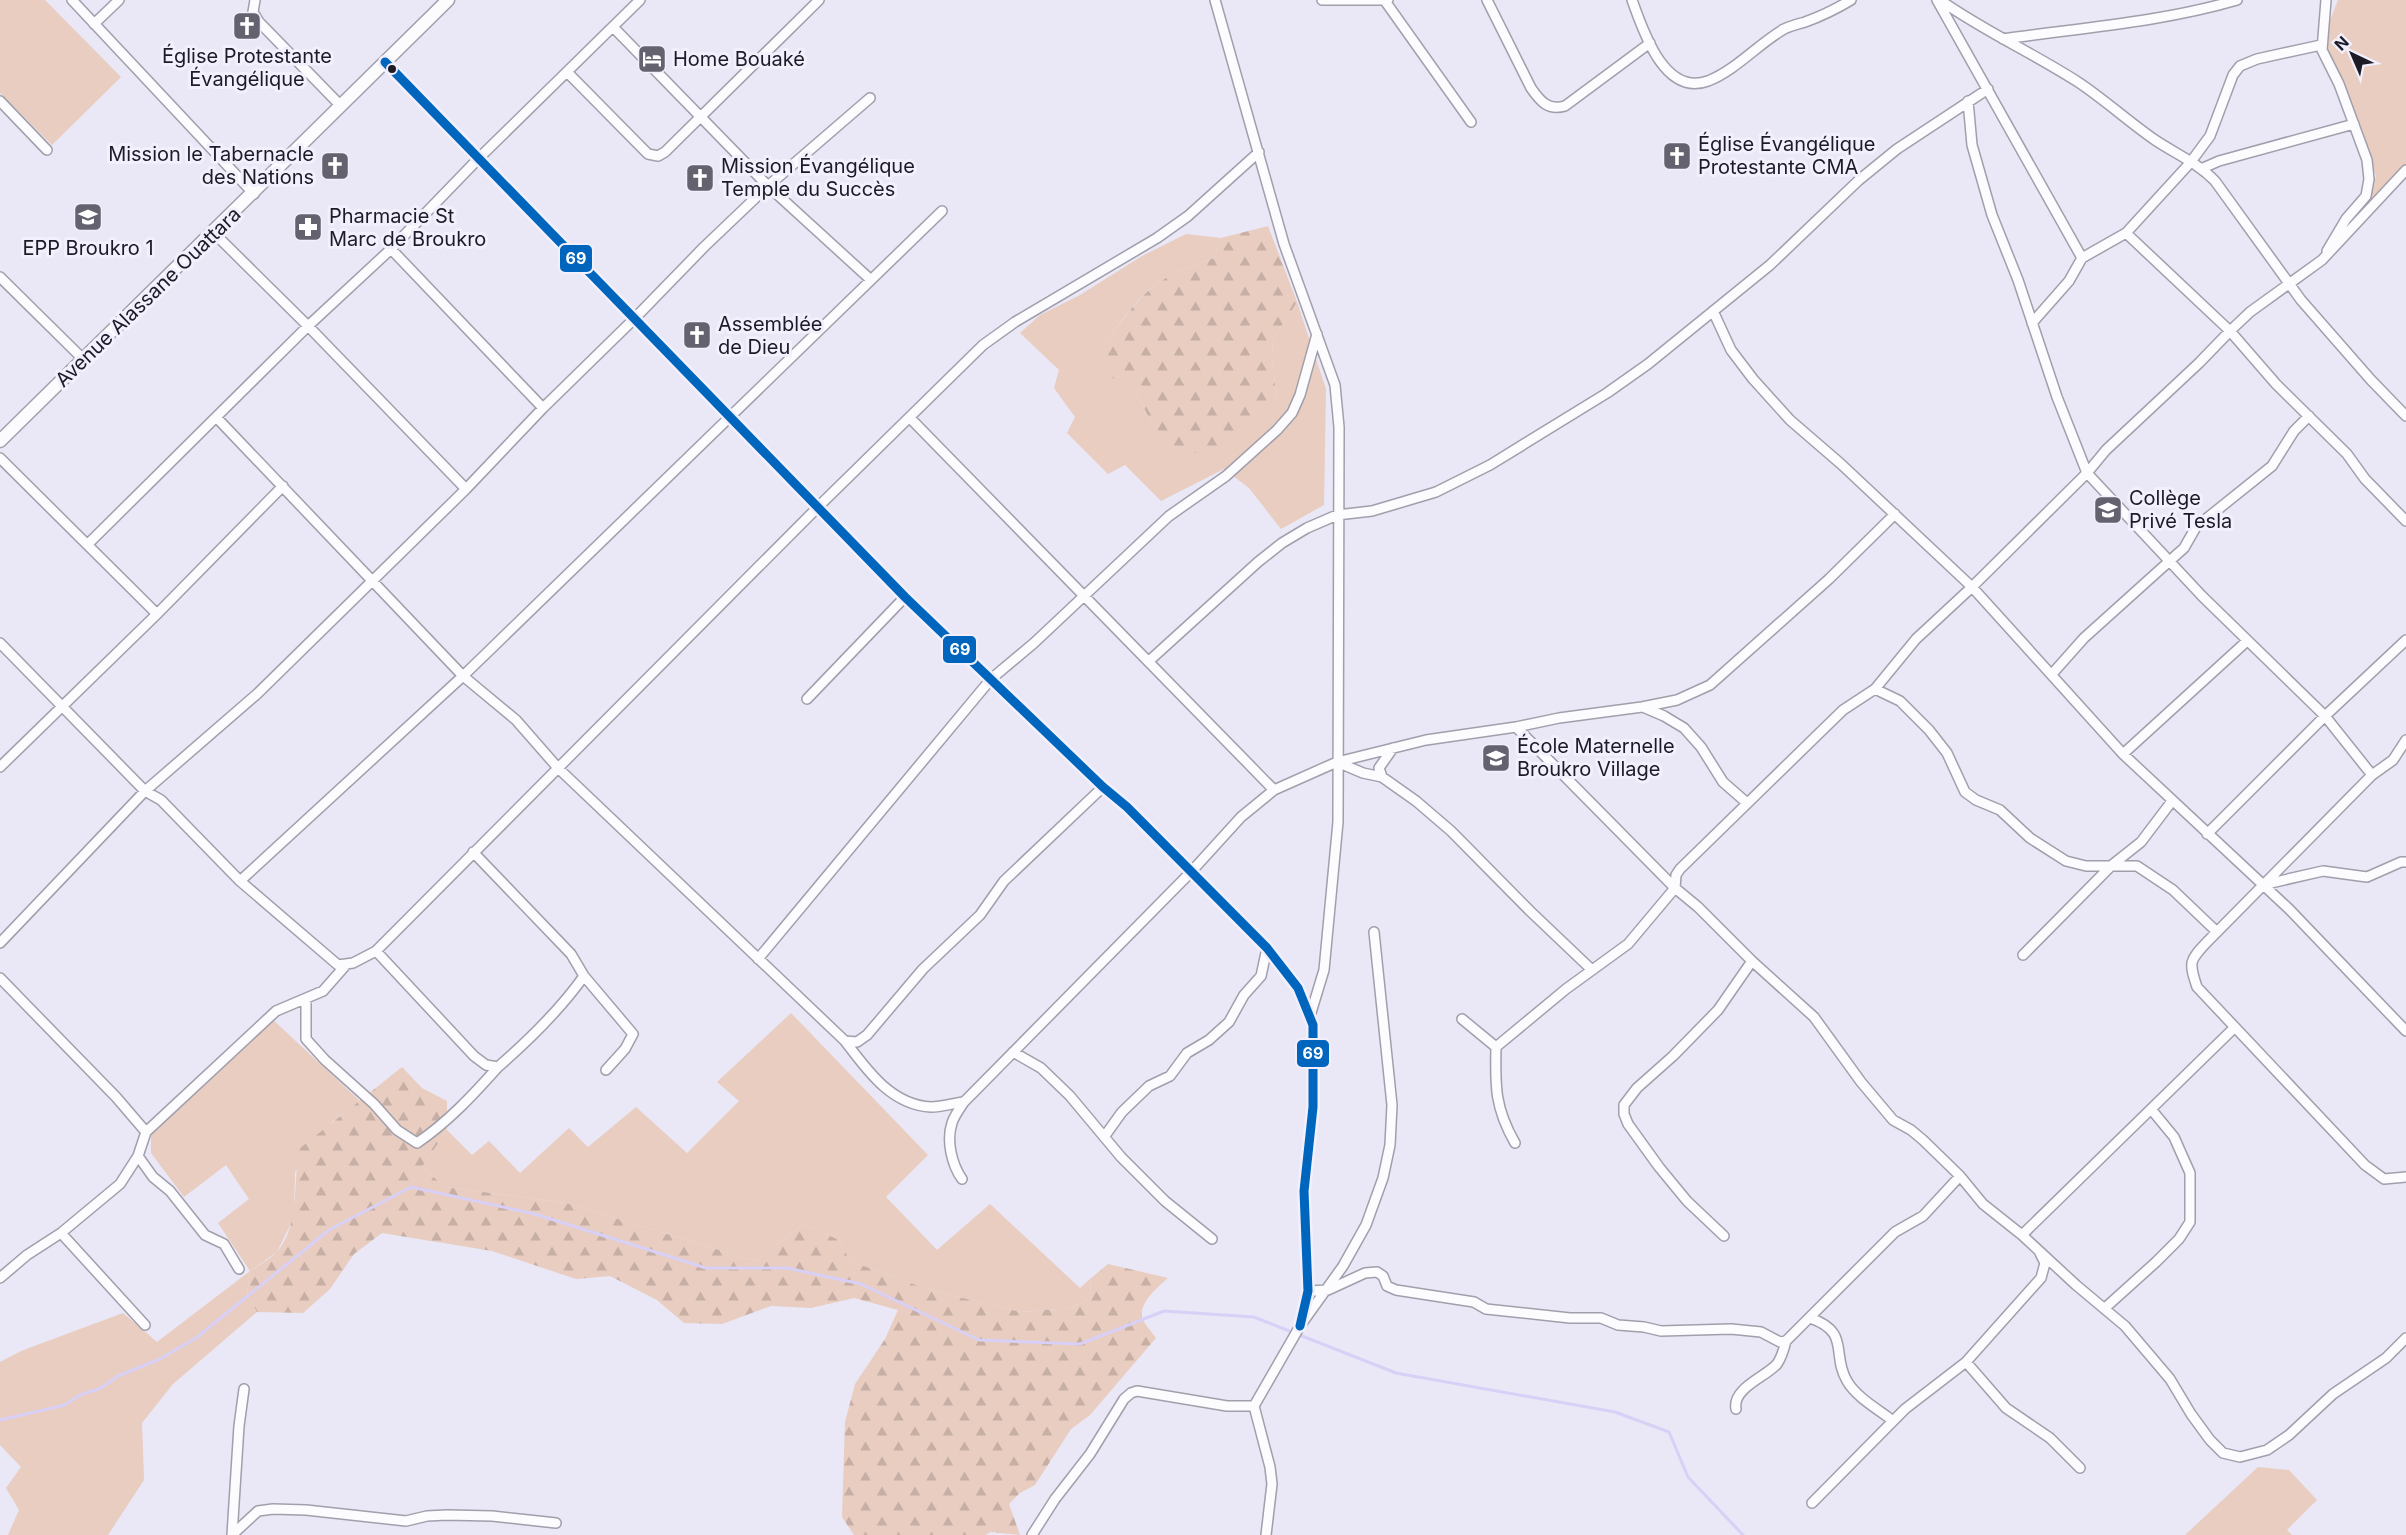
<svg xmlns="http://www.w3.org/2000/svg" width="2406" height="1535" viewBox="0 0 2406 1535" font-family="Inter,sans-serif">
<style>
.green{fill:#e8cdc0}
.forest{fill:url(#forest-firs)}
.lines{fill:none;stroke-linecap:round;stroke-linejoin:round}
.stream{stroke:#d8d0f7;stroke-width:3}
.minor-casing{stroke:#a19fab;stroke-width:12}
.tertiary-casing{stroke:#a19fab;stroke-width:15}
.minor{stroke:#fcfbfe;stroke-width:9}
.tertiary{stroke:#fcfbfe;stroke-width:12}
.bus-1-casing{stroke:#f3f0fe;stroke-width:14}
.bus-1{stroke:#0065bd;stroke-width:9}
.bus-dot{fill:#1d1b26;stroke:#f3f0fe;stroke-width:2}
.labels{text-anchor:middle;stroke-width:6;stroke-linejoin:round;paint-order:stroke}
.poi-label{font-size:20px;fill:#1d1b26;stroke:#f3f0fe;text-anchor:start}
.street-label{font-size:20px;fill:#1d1b26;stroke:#f3f0fe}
.line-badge{stroke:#f3f0fe;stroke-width:2}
.badge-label{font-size:16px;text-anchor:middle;font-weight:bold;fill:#fff}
</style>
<defs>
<pattern id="forest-firs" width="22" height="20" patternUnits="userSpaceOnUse" patternTransform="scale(1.5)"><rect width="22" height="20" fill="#e8cdc0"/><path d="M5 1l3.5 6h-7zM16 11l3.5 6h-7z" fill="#c7afa5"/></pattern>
</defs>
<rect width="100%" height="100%" fill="#eae7f6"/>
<!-- green -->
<path class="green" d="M0,0h45l76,77 -69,68 -52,-52z
M2338,0h68v164l-37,37 7,-25 -20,-60 -29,-67 2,-26z
M1186,234l35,4 -7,20c-20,7 -41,14 -59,27 -20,14 -42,48 -57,68l34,33 20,37 124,-22 -4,-60 25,-39 29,87 -2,116 -43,24 -32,-41 -25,-19 -63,32 -36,-36 -17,9 -41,-41 8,-16 -21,-29 5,-18 -39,-37 20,-18 40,-20 62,-39z
M791,1013l137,142 -42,42 51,53 53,-46 90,84 10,-9 1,19 -20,10 -51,4 -90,-22 -80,-29 -11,-21 -35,-16 -49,37 -189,-58 -121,-16 -23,-20 25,-37 25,25 17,-14 31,32 49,-45 19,19 48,-40 51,46 52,-52 -22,-19z
M271,1018l89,83 -28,21 -37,50 -1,45 -17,35 -27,19 -3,23 10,18 -84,72 -31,39 2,57 -36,55h-100l11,-25 -13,-22 15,-21 -21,-22v-83l21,-11 102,-38 34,29 93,-71 -32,-48 31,-24 -23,-34 -42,32 -33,-44v-20z
M2258,1467l31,3 28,30 -30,30 5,5h-107z"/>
<!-- forest -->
<path class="forest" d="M1268,226l29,76 -25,39 4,60 -64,51 -35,2 -25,-31 -20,-37 -29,-12 -5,-21c15,-20 37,-53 57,-68 18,-13 39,-20 59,-27l7,-20z
M402,1067l20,21 25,13v29l-25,37 23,20 121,16 189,58 49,-37 35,16 11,21 80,29 90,22 51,-4 20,-10 -1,-19 18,-15 60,14c-10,9 -29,24 -26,40 2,6 10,14 14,20l-66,77 -19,14 -36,56 -15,8 -11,11 11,31 -30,-3 -4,3h-132l-12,-18 3,-95 10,-38 30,-45 13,-29 -44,-12 -43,10 -40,-2 -49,18 -38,-1 -27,-23 -47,-24 -34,3 -84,-28 -110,-18 -28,21 -24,35 -27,24 -46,-1 -10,-18 3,-23c9,-6 20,-12 27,-19 23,-27 16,-69 22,-103z"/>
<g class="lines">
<!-- stream -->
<path class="stream" d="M0,1420l65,-15 15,-10 21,-7 17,-12 42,-17 36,-21 133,-108 82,-43 124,27 171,54h81l74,16 118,56 101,4 84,-33 90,6 142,56 219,39 54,20 19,45 55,58"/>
<!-- minor casing -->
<g class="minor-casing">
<path id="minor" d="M72,0l182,194
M255,0l-2,12 6,10 82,84
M1215,0l69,244 51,141 4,42 -1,395 -14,148 -14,46
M1322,0h66
M1487,0l44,88c9,13 17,23 34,18l85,-63
M1632,0c11,30 32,97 76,81 28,-11 50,-37 76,-52 6,-3 14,-5 21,-7 17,-6 31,-13 46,-22
M1937,0l145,258
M1940,0c44,31 93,53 138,82 27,18 51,40 77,58 21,14 43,23 60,41l86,119 70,80 35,36
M2326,0l-4,50 17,34 28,76 2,19 -3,17 -20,23 -19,32
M1385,1l86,121
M94,24l25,-24
M613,27l155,159 103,94
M2003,39c78,-11 159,-17 234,-39
M385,62l520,535 198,190 24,20 140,141 31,40 15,37v82l-9,84 4,100 -8,35
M567,72l81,82 10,2 7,-4 154,-152
M0,101l47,49
M1968,101l4,44 20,70 26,65 39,117 30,76 115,123 123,120 47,59
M2203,168l16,-7 135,-37
M213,232l95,94 158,163
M2126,233l104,98 46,53 71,70 18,25 41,42
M391,249l152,159
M0,277l83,82
M1713,311l18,39 22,29 37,41 51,44 131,123 151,167 166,155 117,122
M2032,323l37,-42 13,-23 44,-25 64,-70 20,-27 23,-61 7,-9 17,-7 64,-14
M216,417l247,259 53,44 42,48 287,273c22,29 46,64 86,66 11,0 23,-4 33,-5l227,-230 50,-55 33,-27 63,-28 89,-22 90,-13 43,-9 83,-11 35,-7 33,-15 119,-106 66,-65
M910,418l364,372
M0,458l157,156
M88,544l220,-218 83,-77 87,-90 162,-159
M0,643l145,148 16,9 79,81 98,84 15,-2 23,-12 442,-444 165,-162 32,-23 142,-84 31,-22 71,-64
M1149,661l109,-99 24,-19 25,-15 30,-13 35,-4 64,-19 54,-27 117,-72 41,-29 122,-99 89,-85 38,-31 91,-60
M2052,674l32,-36 100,-90 12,-21 76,-61 22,-35 15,-15
M1875,689l25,12 29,29 18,23 18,39 11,8 24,10 30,28 36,23 20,5h51l36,24 44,42
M807,699l98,-102
M1643,707l21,9 20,12 17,19 22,35 24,21
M1516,727l159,161 23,19 54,54 62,56 47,65 32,38 18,10 12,10 37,36 23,28 39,31 54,50 49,41 45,53 21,35 19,26 13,13 17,4 27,-7 22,-15 44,-41 53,-36 20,-20
M2406,740l-13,20 -21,15 -164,166c-18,19 -20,20 -11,46l168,178 19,14 22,-2
M2123,754l124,-113
M1337,762l26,11 19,4 34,24 35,30 79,80 62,59
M0,767l157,-153 126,-128
M1382,777l-3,-9 14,-20
M2207,834l118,-118 81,-76
M240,881l223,-205 479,-465
M2262,885l61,-14 44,6 34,-15h5
M0,943l145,-152 112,-97 209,-205 77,-81 92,-90 69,-71 64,-61 102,-88
M376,951l98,105 12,9 12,2c31,-27 62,-57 86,-91l-13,-22 -98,-102
M2023,955l89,-90 29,-23 31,-41
M758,959l233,-280 43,-36 135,-127 57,-40 51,-46 15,-17 8,-18 17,-61
M584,976l49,58 -8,15 -19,21
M0,978l116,119 30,35 -8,24 -18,28 -59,49 -34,22 -27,23
M306,999v40l19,21 49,44 23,26 20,13c31,-21 56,-48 81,-76
M1462,1019l34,28c-1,40 -1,61 19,96
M845,1041l12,1 10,-7 56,-66 57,-54 24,-34 99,-94
M1496,1047l70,-58 62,-45 47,-56 1,-13 4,-6 163,-159 32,-21 41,-50 56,-52 115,-114 19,-23 93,-87 31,-32 20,-19 72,-52 84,-90
M1013,1052l28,16 29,28 51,61 44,44 47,38
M146,1132l130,-121 47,-20 22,-25
M1104,1137l18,-25 27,-26 21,-10 17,-23 22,-13 20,-18 15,-27 17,-19 6,-28
M138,1156l15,21 17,14 35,44 19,9 15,25
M962,1179c-10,-14 -16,-38 -10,-56 2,-7 8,-15 12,-21
M61,1233l84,92
M2022,1235l212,-207
M1724,1236l-37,-35 -28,-34 -31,-43 -4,-10v-9l13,-17 36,-32 45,-46 34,-49
M1308,1291l20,-1 37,-17 12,-1 6,4 4,10 9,4 78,12 12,7 84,9h31l17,7 26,2 17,4 70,-2 30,3 19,10 6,-1 109,-109 28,-16 37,-40
M2105,1308l51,-46 23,-23 11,-17v-49l-16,-36 -23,-28
M1810,1318c41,14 21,36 37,63 10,17 31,28 46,40
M1966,1362l40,46 44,30 30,30
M1736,1409c-4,-21 30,-32 41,-45 5,-7 7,-15 9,-23
M1812,1503l93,-94 61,-47 75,-84 4,-15 -5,-10
M232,1535l26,-24 15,-2 33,1 100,11 21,-5 20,-1 45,1 64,7
M232,1535l7,-109 5,-37
M1032,1535l23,-36 35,-45 34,-55 7,-6 6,-2 90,15h27
M1266,1535l6,-51 -2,-17 -16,-61 46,-80 43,-60 23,-41 17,-47 7,-33 2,-40 -18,-173"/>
</g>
<!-- tertiary casing -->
<g class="tertiary-casing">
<path id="tertiary" d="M0,441l448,-441"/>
</g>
<!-- minor -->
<use href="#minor" class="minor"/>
<!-- tertiary -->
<use href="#tertiary" class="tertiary"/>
<!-- bus-1 casing -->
<g class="bus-1-casing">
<path id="bus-1" d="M385,62l520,535 198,190 24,20 140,141 31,40 15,37v82l-9,84 4,100 -8,35"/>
</g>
<!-- bus-1 -->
<use href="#bus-1" class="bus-1"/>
</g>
<!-- icons -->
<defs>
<g id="church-square" transform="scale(1.5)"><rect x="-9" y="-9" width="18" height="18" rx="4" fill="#65626f" stroke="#f3f0fe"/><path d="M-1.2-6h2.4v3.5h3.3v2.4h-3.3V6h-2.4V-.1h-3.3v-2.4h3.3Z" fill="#fff"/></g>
<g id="hotel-square" transform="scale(1.5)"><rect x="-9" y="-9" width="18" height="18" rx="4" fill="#65626f" stroke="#f3f0fe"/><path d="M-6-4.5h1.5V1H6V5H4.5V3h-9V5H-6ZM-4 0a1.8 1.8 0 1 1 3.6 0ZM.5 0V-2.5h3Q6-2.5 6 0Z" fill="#fff"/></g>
<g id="school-square" transform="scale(1.5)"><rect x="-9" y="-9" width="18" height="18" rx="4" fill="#65626f" stroke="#f3f0fe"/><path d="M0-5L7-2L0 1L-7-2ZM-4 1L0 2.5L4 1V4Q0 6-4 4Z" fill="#fff"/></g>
<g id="pharmacy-square" transform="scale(1.5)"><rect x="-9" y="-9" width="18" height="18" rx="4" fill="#65626f" stroke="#f3f0fe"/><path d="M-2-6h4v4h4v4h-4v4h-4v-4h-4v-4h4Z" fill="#fff"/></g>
</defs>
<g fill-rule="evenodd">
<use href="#church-square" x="247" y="26"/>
<use href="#hotel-square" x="652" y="59"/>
<use href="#church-square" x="1677" y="156"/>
<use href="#church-square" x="335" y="166"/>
<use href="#church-square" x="700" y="178"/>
<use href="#school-square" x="88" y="217"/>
<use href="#pharmacy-square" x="308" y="227"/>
<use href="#church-square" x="697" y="335"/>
<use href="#school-square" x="2108" y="510"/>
<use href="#school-square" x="1496" y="758"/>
</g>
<!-- markers -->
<circle class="bus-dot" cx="392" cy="69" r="5"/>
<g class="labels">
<!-- poi labels -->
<g class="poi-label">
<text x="247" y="63" text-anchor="middle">Église Protestante<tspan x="247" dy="23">Évangélique</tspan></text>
<text x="673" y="66">Home Bouaké</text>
<text x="1698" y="151">Église Évangélique<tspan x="1698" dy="23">Protestante CMA</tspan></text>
<text x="314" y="161" text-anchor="end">Mission le Tabernacle<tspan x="314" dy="23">des Nations</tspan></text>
<text x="721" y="173">Mission Évangélique<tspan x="721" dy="23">Temple du Succès</tspan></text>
<text x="329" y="223">Pharmacie St<tspan x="329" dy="23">Marc de Broukro</tspan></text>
<text x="88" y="255" text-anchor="middle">EPP Broukro 1</text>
<text x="718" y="331">Assemblée<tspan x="718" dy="23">de Dieu</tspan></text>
<text x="2129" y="505">Collège<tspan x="2129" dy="23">Privé Tesla</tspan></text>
<text x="1517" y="753">École Maternelle<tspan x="1517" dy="23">Broukro Village</tspan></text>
</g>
<!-- street labels -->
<g class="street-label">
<text transform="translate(148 297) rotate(-44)" y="7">Avenue Alassane Ouattara</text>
</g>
</g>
<g class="line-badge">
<rect x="559" y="244" width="34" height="29" rx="6" fill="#0065bd"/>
<rect x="942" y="635" width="35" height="29" rx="6" fill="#0065bd"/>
<rect x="1296" y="1039" width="34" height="29" rx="6" fill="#0065bd"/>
</g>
<g class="badge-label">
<text x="576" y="264">69</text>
<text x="960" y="655">69</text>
<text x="1313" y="1059">69</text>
</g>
<!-- north arrow -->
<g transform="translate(2352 54) rotate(316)" stroke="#f3f0fe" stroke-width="4.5" paint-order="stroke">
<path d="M0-4.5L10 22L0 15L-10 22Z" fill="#1d1b26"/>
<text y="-9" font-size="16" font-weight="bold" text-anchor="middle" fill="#1d1b26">N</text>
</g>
</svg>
